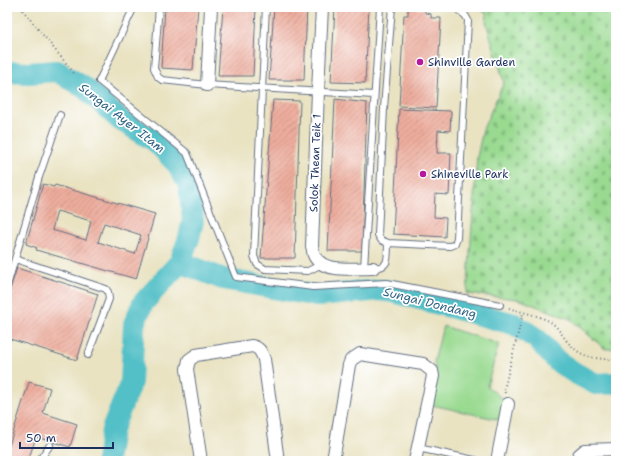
<svg xmlns="http://www.w3.org/2000/svg" width="623" height="468" viewBox="0 0 623 468" font-family="'Shantell Sans',sans-serif">
<style>
.cemetery{fill:url(#cemetery-stones);stroke:#5a8477}
.park{fill:#99da90;stroke:#5a8477}
.lines{fill:none;stroke-linecap:round;stroke-linejoin:round}
.river{stroke:#52c0c7;stroke-width:22}
.building{fill:url(#building-hatch);fill-rule:evenodd}
.service-casing{stroke:#636e81;stroke-width:8}
.minor-casing{stroke:#636e81;stroke-width:14}
.path{stroke:#636e81;stroke-width:2;stroke-dasharray:1 3;stroke-linecap:butt}
.service{stroke:#fff;stroke-width:6}
.minor{stroke:#fff;stroke-width:12}
.poi-dot{fill:#b5179e;stroke:#fff;stroke-width:1.5}
.labels{text-anchor:middle;stroke-width:3.5;stroke-linejoin:round;paint-order:stroke}
.poi-label{font-size:11px;fill:#1b2f5e;stroke:#fff;text-anchor:start}
.street-label{font-size:11px;fill:#1b2f5e;stroke:#fff}
.water-label{font-size:12px;font-style:italic;fill:#2e6283;stroke:#fff}
</style>
<defs>
<pattern id="cemetery-stones" width="16" height="16" patternUnits="userSpaceOnUse"><rect width="16" height="16" fill="#99da90"/><path d="M2 7V4a2 2 0 0 1 4 0v3zM10 15v-3a2 2 0 0 1 4 0v3z" fill="#83bb7f"/></pattern>
<pattern id="building-hatch" width="6" height="6" patternUnits="userSpaceOnUse"><rect width="6" height="6" fill="#eead9d"/><path d="M-1 1l2-2M0 6l6-6M5 7l2-2" fill="none" stroke="#c08d83"/></pattern>
</defs>
<rect width="100%" height="100%" fill="#fff"/>
<filter id="ink" filterUnits="userSpaceOnUse"><feTurbulence type="fractalNoise" baseFrequency=".025" numOctaves="2"/><feDisplacementMap in="SourceGraphic" scale="8" xChannelSelector="R" yChannelSelector="G"/><feConvolveMatrix kernelMatrix="1 2 1 2 8 2 1 2 1" color-interpolation-filters="sRGB"/></filter>
<filter id="wash" filterUnits="userSpaceOnUse"><feTurbulence type="fractalNoise" baseFrequency=".012" numOctaves="4" result="noise"/><feDisplacementMap in="SourceGraphic" scale="16" xChannelSelector="R" yChannelSelector="G"/><feGaussianBlur stdDeviation="0.9" result="paint"/><feColorMatrix in="noise" values="0 0 0 0 0 0 0 0 0 0 0 0 0 0 0 0 0 1.4 0 .05"/><feComposite in="paint" operator="in"/></filter>
<g filter="url(#wash)">
<rect width="100%" height="100%" fill="#e9e3c2"/>
<!-- cemetery -->
<path class="cemetery" d="M476,7h140v342h-11l-35,-30 -52,-20 -51,-5 10,-137 6,-28 21,-47 -18,-60 1,-8z"/>
<!-- park -->
<path class="park" d="M443,326l56,18 -12,42 17,14 -4,20 -68,-15 4,-31 -2,-12z"/>
<g class="lines">
<!-- river -->
<path class="river" d="M7,72l21,1 29,-2 28,17 34,31 36,22 23,24 11,20 4,35 -4,18 -9,24 -37,41 -9,21 -3,58 -19,48 -5,31
M180,262l43,17 95,17 62,-6 14,2 120,32 23,15 20,22 18,12 21,11 20,-1"/>
</g>
<g id="blocks">
<!-- building -->
<path class="building" d="M165,7h33l-5,63 -32,-2z
M223,7h33l-3,69h-35z
M274,7h33l-3,73h-35z
M335,7h34l-4,76 -34,-1z
M408,7h9v2h8v4l6,1v4h10l-5,90 -37,-2 5,-91h4z
M335,99l32,4 -5,148h-34z
M273,100l27,1 -5,157h-34z
M399,109l52,2 -1,20 -12,-1 -1,23h14l-2,42 -14,-1 -1,23 12,1 -1,19 -52,-3z
M43,184l11,3 1,-2 100,29 -19,65 -100,-29 1,-2 -11,-4zM57,211l34,10 -5,19 -34,-10zM104,223l37,12 -6,19 -37,-12z
M17,268l81,26 -21,66 -70,-22v-40z
M29,382l21,6 -7,25 34,11 -7,23 -34,-10 -8,24h-6l-15,-5v-4z"/>
</g>
</g>
<g filter="url(#ink)">
<use href="#blocks" fill-opacity="0" stroke="#636e81" stroke-width="1"/>
<g class="lines">
<!-- service casing -->
<g class="service-casing">
<path id="service" d="M134,7l-35,74 88,72 49,124 77,10 74,-4 113,22
M159,7l-5,61 4,9 4,3 45,5 167,10
M266,7l-12,249 3,8 8,5 43,2 14,-7
M392,7l-8,101 -6,127 3,5 7,3 62,3 5,-2 2,-6 11,-218 -3,-5 -11,-8
M15,259l91,30 2,3 1,7 -21,56
M364,268l16,-261
M373,268c18,0 14,-11 15,-25
M7,286l32,-109 21,-62
M418,448l61,13
M39,461l11,-16"/>
</g>
<!-- minor casing -->
<g class="minor-casing">
<path id="minor" d="M322,7l-4,84 -6,155c1,3 1,7 2,9 8,19 43,13 59,13
M207,85l4,-78
M201,461l-14,-92 2,-9 7,-5 56,-9c8,2 9,6 12,13l14,102
M333,461l16,-96 2,-5 9,-6 63,10 9,7 1,5 -18,85
M497,461l11,-57
M578,461l1,-6 6,-5 31,-1"/>
</g>
<!-- path -->
<path class="path" d="M20,7l54,66
M509,308c13,5 33,7 44,16 5,4 9,11 13,16 15,19 28,18 50,20
M505,393l-1,-3 19,-77"/>
<!-- service -->
<use href="#service" class="service"/>
<!-- minor -->
<use href="#minor" class="minor"/>
</g>
</g>
<!-- markers -->
<g class="poi-dot">
<circle cx="420" cy="62" r="4"/>
<circle cx="423" cy="174" r="4"/>
</g>
<g class="labels">
<!-- poi labels -->
<g class="poi-label">
<text x="428" y="66">Shinville Garden</text>
<text x="431" y="178">Shineville Park</text>
</g>
<!-- street labels -->
<g class="street-label">
<text transform="translate(315 163) rotate(-88)" y="4">Solok Thean Teik 1</text>
</g>
<!-- water labels -->
<g class="water-label">
<text transform="translate(122 118) rotate(38)" y="4">Sungai Ayer Itam</text>
<text transform="translate(430 303) rotate(14)" y="4">Sungai Dondang</text>
</g>
</g>
<!-- margin -->
<rect width="623" height="468" fill="none" stroke="#fff" stroke-width="24"/>
<!-- scale -->
<path d="M20 442v6h93v-6" fill="none" stroke="#1b2f5e" stroke-width="2"/>
<text x="26" y="442" font-size="12" fill="#1b2f5e" stroke="#ffffff" stroke-width="3" paint-order="stroke">50 m</text>
</svg>
